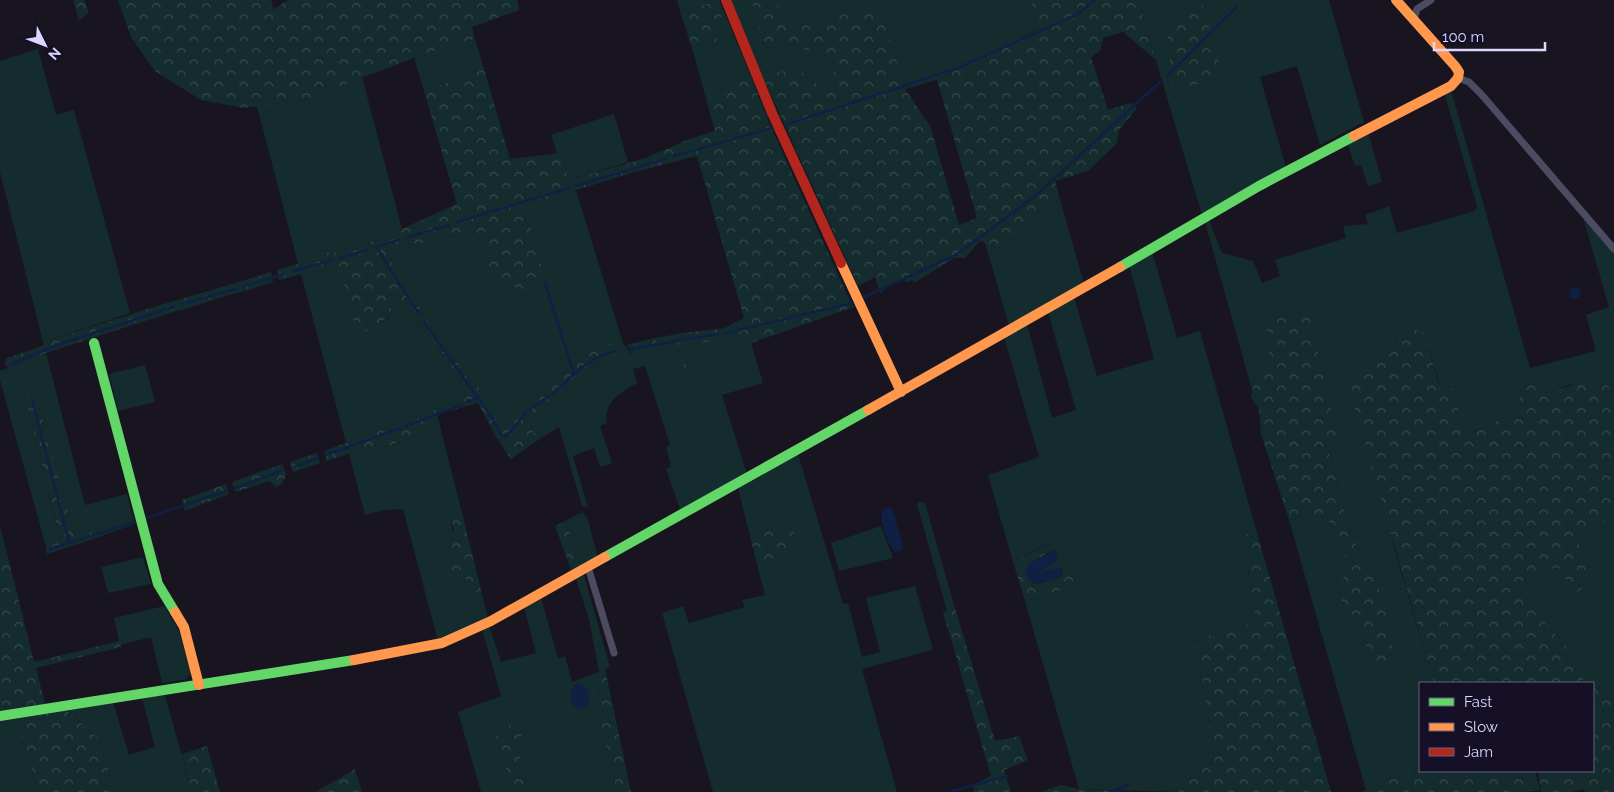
<svg xmlns="http://www.w3.org/2000/svg" width="1614" height="792" viewBox="0 0 1614 792" font-family="Raleway,sans-serif">
<style>
.green{fill:#142c2e}
.forest{fill:url(#forest-crowns)}
.water{fill:#0f2044}
.lines{fill:none;stroke-linecap:round;stroke-linejoin:round}
.stream{stroke:#0f2044;stroke-width:2.5}
.street{stroke:#4d4b62;stroke-width:7}
.fast{stroke:#63d668;stroke-width:10}
.slow{stroke:#ff974d;stroke-width:10}
.jam{stroke:#b3261e;stroke-width:10}
</style>
<defs>
<pattern id="forest-crowns" width="20" height="18" patternUnits="userSpaceOnUse" patternTransform="scale(1.25)"><rect width="20" height="18" fill="#142c2e"/><path d="M2 6a3 3 0 1 1 6 0M12 15a3 3 0 1 1 6 0" fill="none" stroke="#364a4d"/></pattern>
</defs>
<rect width="100%" height="100%" fill="#181521"/>
<!-- green -->
<path class="green" d="M677,0h42l26,62 -17,25 -22,12 -13,-48 25,-7 -4,-10 1,-32 -35,9z
M731,0h20l14,47 43,3 28,14 -9,29 -28,-23 -38,3z
M778,0h253l5,30 -99,50 -32,9 -19,-64 -31,-18 -49,18 -26,-3z
M1138,0h191l35,122 -44,23 -23,-79 -37,11 26,91 -84,47z
M475,39l9,30 -60,22 -10,-33z
M38,49l18,66 18,-5 56,203 -87,29 -43,-170v-111z
M362,77l40,152 -21,7 -4,4 -46,13 -11,-3 -22,14 -41,-158 46,-6z
M1451,90l79,278 66,-17 -10,-36 23,-8 -27,-93 32,39v143l-7,-12h-35l-26,9 -10,-17 -29,40 -42,20 -12,-48 -14,-6 -14,-47 -26,-12 -5,28 -28,15 27,178 41,139h-14v85l-40,14 -14,8 -77,-270 33,-8 6,7 9,30 18,14 -18,22 6,20 18,19 10,44 7,-84 -27,-49 -22,-84 8,-16 -28,-120 -17,-4 -22,48 -15,18 -3,13 -47,-168 4,-2 13,33 31,8 9,22 18,-7 -5,-16 71,-22 -3,-12 25,-2 -3,-9 24,-9 8,27 78,-22 2,-5 -32,-111 -2,-1z
M614,114l14,48 -59,18 -8,-27h-4l-6,-18z
M1368,132l14,50 -14,4 -7,-21 -6,1 -8,-23z
M576,190l47,153 8,11 26,-7 -2,-9 28,-5 6,12 31,-6 -3,-10h5l5,12 23,-2 13,44 -41,12 25,79 -66,38 -15,-43 5,-3 -5,-19 4,-2 -25,-79 -12,3 4,14c-16,10 -34,18 -30,40l-7,3 12,37 -12,4 -6,-19 -21,8 15,52 -6,-2 -23,-79 -15,9 -10,-3 -4,-6 6,-15 22,-13 44,-41 -7,-10 -36,28 -12,13 -34,22 -19,23 -3,-7 7,-10 -17,-27 -11,-9 -41,-58 -40,-66 1,-4 21,-10h26l19,-10 17,-3 16,24 41,35 -2,-11 3,-3 8,5h7l-22,-74z
M1060,199l24,85 -75,41 -24,-82 12,5 26,-13 9,-18z
M1152,251l25,87 23,-7 59,209 -13,-6 2,35 8,53 -60,17 19,122 -36,17v14l-100,-3 -54,-188 50,-15 -6,-22 -7,4 -25,5 18,-11 1,-12 -6,2 -2,-9 -35,19 -25,-87 51,-18 -35,-120 23,-13 25,94 24,-8 -28,-98 26,-15 23,79 57,-17 -25,-95z
M339,265l32,62 15,-6 6,-7 -3,-14 2,-4h4c26,31 59,63 71,102l-120,45 -45,-169z
M242,281l3,10 -20,5 -3,-9z
M181,299l4,10 -12,3 -3,-10z
M46,353l39,152 42,-11 8,30 -42,15 -2,-9 -17,5 -39,-143 -11,1 37,150 -15,4 -46,-167v-9z
M145,365l10,37 -37,9 -9,-37z
M440,426l21,83 -10,10 5,59 9,-2 5,14 13,8 5,20 -50,23 -35,-132 -19,1 -19,5 -16,-61 27,-9 11,2z
M798,454l45,150 5,-1 14,54 18,-5 -14,-54 49,-12 18,64 -71,19 35,123h-184l-51,-179 21,-7 6,17 56,-16 -3,-7 23,-5 -8,-31 42,-14 -8,-24 -41,10 -12,-48z
M919,502l6,1 30,105 -8,3 -30,-107z
M583,512l5,8 10,38 -14,8 -19,-45z
M1614,517v177l-23,-21 -6,10h-4l5,-12 -66,-77 29,-26 13,1 14,-35z
M881,526l12,32 -54,13 -8,-28z
M0,527l8,30 -8,-1z
M143,557l8,27 -43,9 -7,-26z
M584,575l26,92 -11,5 -1,42 19,78h-88l-14,-52 -19,-4 18,56h-33l-23,-80 43,-16 -19,-67 7,-4 12,37 35,-9 -12,-46 17,-9 17,60 7,-2 7,26 27,-10 -10,-53 -13,-40z
M164,606l15,25 12,41 -4,7 -25,4 -11,-46 -31,8 -6,-27z
M164,692l28,100h-77l-16,-53 -32,-29 46,-8 16,53 26,-8 -13,-49z
M1593,695l14,18 -14,11z
M17,719l21,73h-38v-71z"/>
<!-- forest -->
<path class="forest" d="M73,0h11l5,13 -10,7z
M118,0h153l3,10 13,-10h230l2,10 -47,17 3,12 -61,19 -111,42 -59,8 -43,-8 -46,-29 -24,-34z
M751,0h27l2,22 26,3 49,-18 13,4 18,14 19,64 25,37 29,99 18,-7 -40,-138 99,-50 -5,-30h107l18,60 -33,-28 -20,6 -3,13 -9,6 17,53 22,-7 7,5 -18,22 -2,13 -29,28 -33,10 5,18 -28,18 -9,18 -26,13 -17,-7 -15,17h-11l-40,25 -2,-4 -3,3 -11,-2 -18,13 -5,-16 -17,9 -97,-213 38,-3 28,22 9,-28 -28,-14 -43,-3z
M715,2l7,15 -8,17 5,10 -26,7 -13,-40z
M1198,2l5,4 20,71 -50,13 -7,-67z
M745,62l25,63 82,180 5,1 -106,37 -2,-4 -22,2 -5,-12 22,-11 -47,-162 -66,17 -106,33 21,74h-7l-8,-5 -3,3 3,11 -10,3 -32,-25v-13l-16,-24 -17,3 -19,10h-26l-21,10 -1,4 40,66 41,58 11,8 17,28 -7,10 -13,-24 -41,11 3,12 -54,21 -10,-2 -50,16 -2,-10 142,-53c-12,-39 -45,-71 -71,-102h-4l-2,4 3,14c-9,10 -23,14 -34,23l-19,-72 -60,15 -2,-10 21,-6 22,-14 11,3 46,-13 4,-4 21,-7 55,-25 -33,-113 60,-22 26,90 51,-6 8,27 77,-22 41,-18 28,-9 -9,-32 22,-12z
M271,272l2,10 -28,9 -3,-10z
M222,287l3,9 -40,13 -4,-10z
M170,302l3,10 -127,41 -39,15 -2,-9 39,-14 -1,-3z
M1292,311l17,3 28,121 -8,17 22,83 27,49 12,44 4,36 -9,8 -14,-4 -10,-44 -18,-19 -6,-20 18,-22 -18,-14 -9,-30 -6,-6 -33,7 -28,-86 -2,-25 -8,-12 4,-20 15,-18 -4,-32z
M1399,323l26,11 13,48 15,6 12,48 42,-20 29,-41 10,18 39,-12 22,3 7,12v121l-38,18 14,48 -19,13 -9,-27 -13,-1 -29,26 67,77 -6,12h-147l-87,-302 19,-15 28,-15z
M717,329l3,11 -31,5 -6,-12z
M655,338l3,9 -26,7 -5,-9z
M680,341l5,5 9,24 -3,7 -5,-4 -10,-30z
M616,342l-1,15 -13,1 -44,41 -22,13 -6,15 4,6 10,3 -33,23 -17,-25 19,-23 34,-22 12,-13 36,-28z
M35,391l39,143 17,-4 2,9 -46,15 -1,-7 15,-5 -37,-149z
M317,453l3,10 -27,9 -3,-10z
M282,464l4,11 -4,9 -6,3 -6,-6 -35,11 -3,-10z
M226,484l3,10 -44,17 -3,-11z
M461,509l22,89 -13,-7 -5,-14 -10,2 -12,-39 11,-10 -3,-11z
M565,521l19,45 -12,6 -17,-46z
M792,525l7,25 -42,14 -7,-28z
M1246,534l13,6 72,252h-152v-14l36,-17 -19,-122 60,-17 -8,-53z
M1049,543l1,9 -20,11 7,21 23,-6 2,-10 7,-4 6,22 -50,15 -12,-39z
M0,556l8,1 26,105 85,-21 2,6 -85,21 9,36 -45,7z
M955,608l40,133 24,-5 9,24 -24,10 7,22h-37l-1,-7 18,-9 -48,-164z
M605,669l26,123h-14l-19,-78 1,-42z
M1591,672l23,22v98h-28l-3,-3 -12,3h-30l-3,-21h55v-47l13,-12 -13,-17v-12h-8z
M66,710l33,29 16,53h-77l-21,-73z
M522,721l5,12 -12,7 14,52h-15l-18,-56 14,-11z
M207,746l13,46h-28l-10,-38z
M1420,768v3h115l5,19 -19,2h-159l18,-10z
M355,769l7,23h-46z
M1061,785l18,4 55,3h-94z"/>
<!-- water -->
<path class="water" d="M1569 293a6 6 0 1 1 12 0a6 6 0 1 1-12 0Z
M889,507l4,3 10,36 -2,4 -6,2c-7,-6 -17,-34 -12,-43z
M1056,550l2,8 -3,4 -18,11 23,-6 3,8 -9,5 -21,4 -6,-7 -1,-8 4,-6z
M579,683l8,5 3,10 -3,8 -9,3c-8,-5 -10,-16 -4,-24z"/>
<g class="lines">
<!-- stream -->
<path class="stream" d="M1167,76l70,-69
M785,125l173,-57 120,-54 17,-14
M674,156l98,-28
M576,186l89,-27
M457,222l112,-34
M408,237l41,-12
M398,240l-22,7 43,67
M339,258l28,-8
M295,271l38,-11
M545,283l29,91
M244,286l40,-12
M864,297l92,-42 78,-58 126,-115
M183,304l52,-15
M424,322l67,94 10,18 5,3 21,-26 22,-15
M726,333l126,-30
M630,349l87,-15
M6,366l57,-23 110,-36
M553,394c20,-19 36,-37 62,-43
M32,399l37,143
M467,402l11,-4
M406,426l55,-21
M326,455l75,-27
M296,466l22,-8
M236,488l45,-17
M147,518l79,-27
M50,549l85,-27
M952,791l56,-15
M1110,792l18,-7"/>
<!-- street -->
<path class="street" d="M1414,19l3,-10 14,-9
M1458,78l11,4 13,13 132,154
M588,567l26,86"/>
<!-- fast -->
<path class="fast" d="M1120,267l139,-81 95,-50
M94,343l64,241 17,28
M605,557l263,-147
M0,716l354,-56"/>
<!-- slow -->
<path class="slow" d="M1354,136l97,-50 7,-8 1,-6 -4,-6 -59,-66
M841,263l60,129
M868,410l252,-143
M175,612l9,15 15,58
M354,660l88,-17 49,-22 114,-64"/>
<!-- jam -->
<path class="jam" d="M726,0l46,113 69,150"/>
</g>
<!-- legend -->
<rect x="1419" y="682" width="175" height="90" fill="#151026" stroke="#65607c"/>
<rect x="1429" y="698" width="25" height="8" fill="#63d668" stroke="#65607c"/>
<text x="1464" y="707" font-size="15" fill="#ddd7fe">Fast</text>
<rect x="1429" y="723" width="25" height="8" fill="#ff974d" stroke="#65607c"/>
<text x="1464" y="732" font-size="15" fill="#ddd7fe">Slow</text>
<rect x="1429" y="748" width="25" height="8" fill="#b3261e" stroke="#65607c"/>
<text x="1464" y="757" font-size="15" fill="#ddd7fe">Jam</text>
<!-- north arrow -->
<g transform="translate(45 45) rotate(132)" stroke="#151026" stroke-width="4" paint-order="stroke">
<path d="M0-4L9 19L0 12L-9 19Z" fill="#ddd7fe"/>
<text y="-8" font-size="14" font-weight="bold" text-anchor="middle" fill="#ddd7fe">N</text>
</g>
<!-- scale -->
<path d="M1434 42v8h111v-8" fill="none" stroke="#ddd7fe" stroke-width="2.5"/>
<text x="1442" y="42" font-size="15" fill="#ddd7fe" stroke="#151026" stroke-width="4" paint-order="stroke">100 m</text>
</svg>
